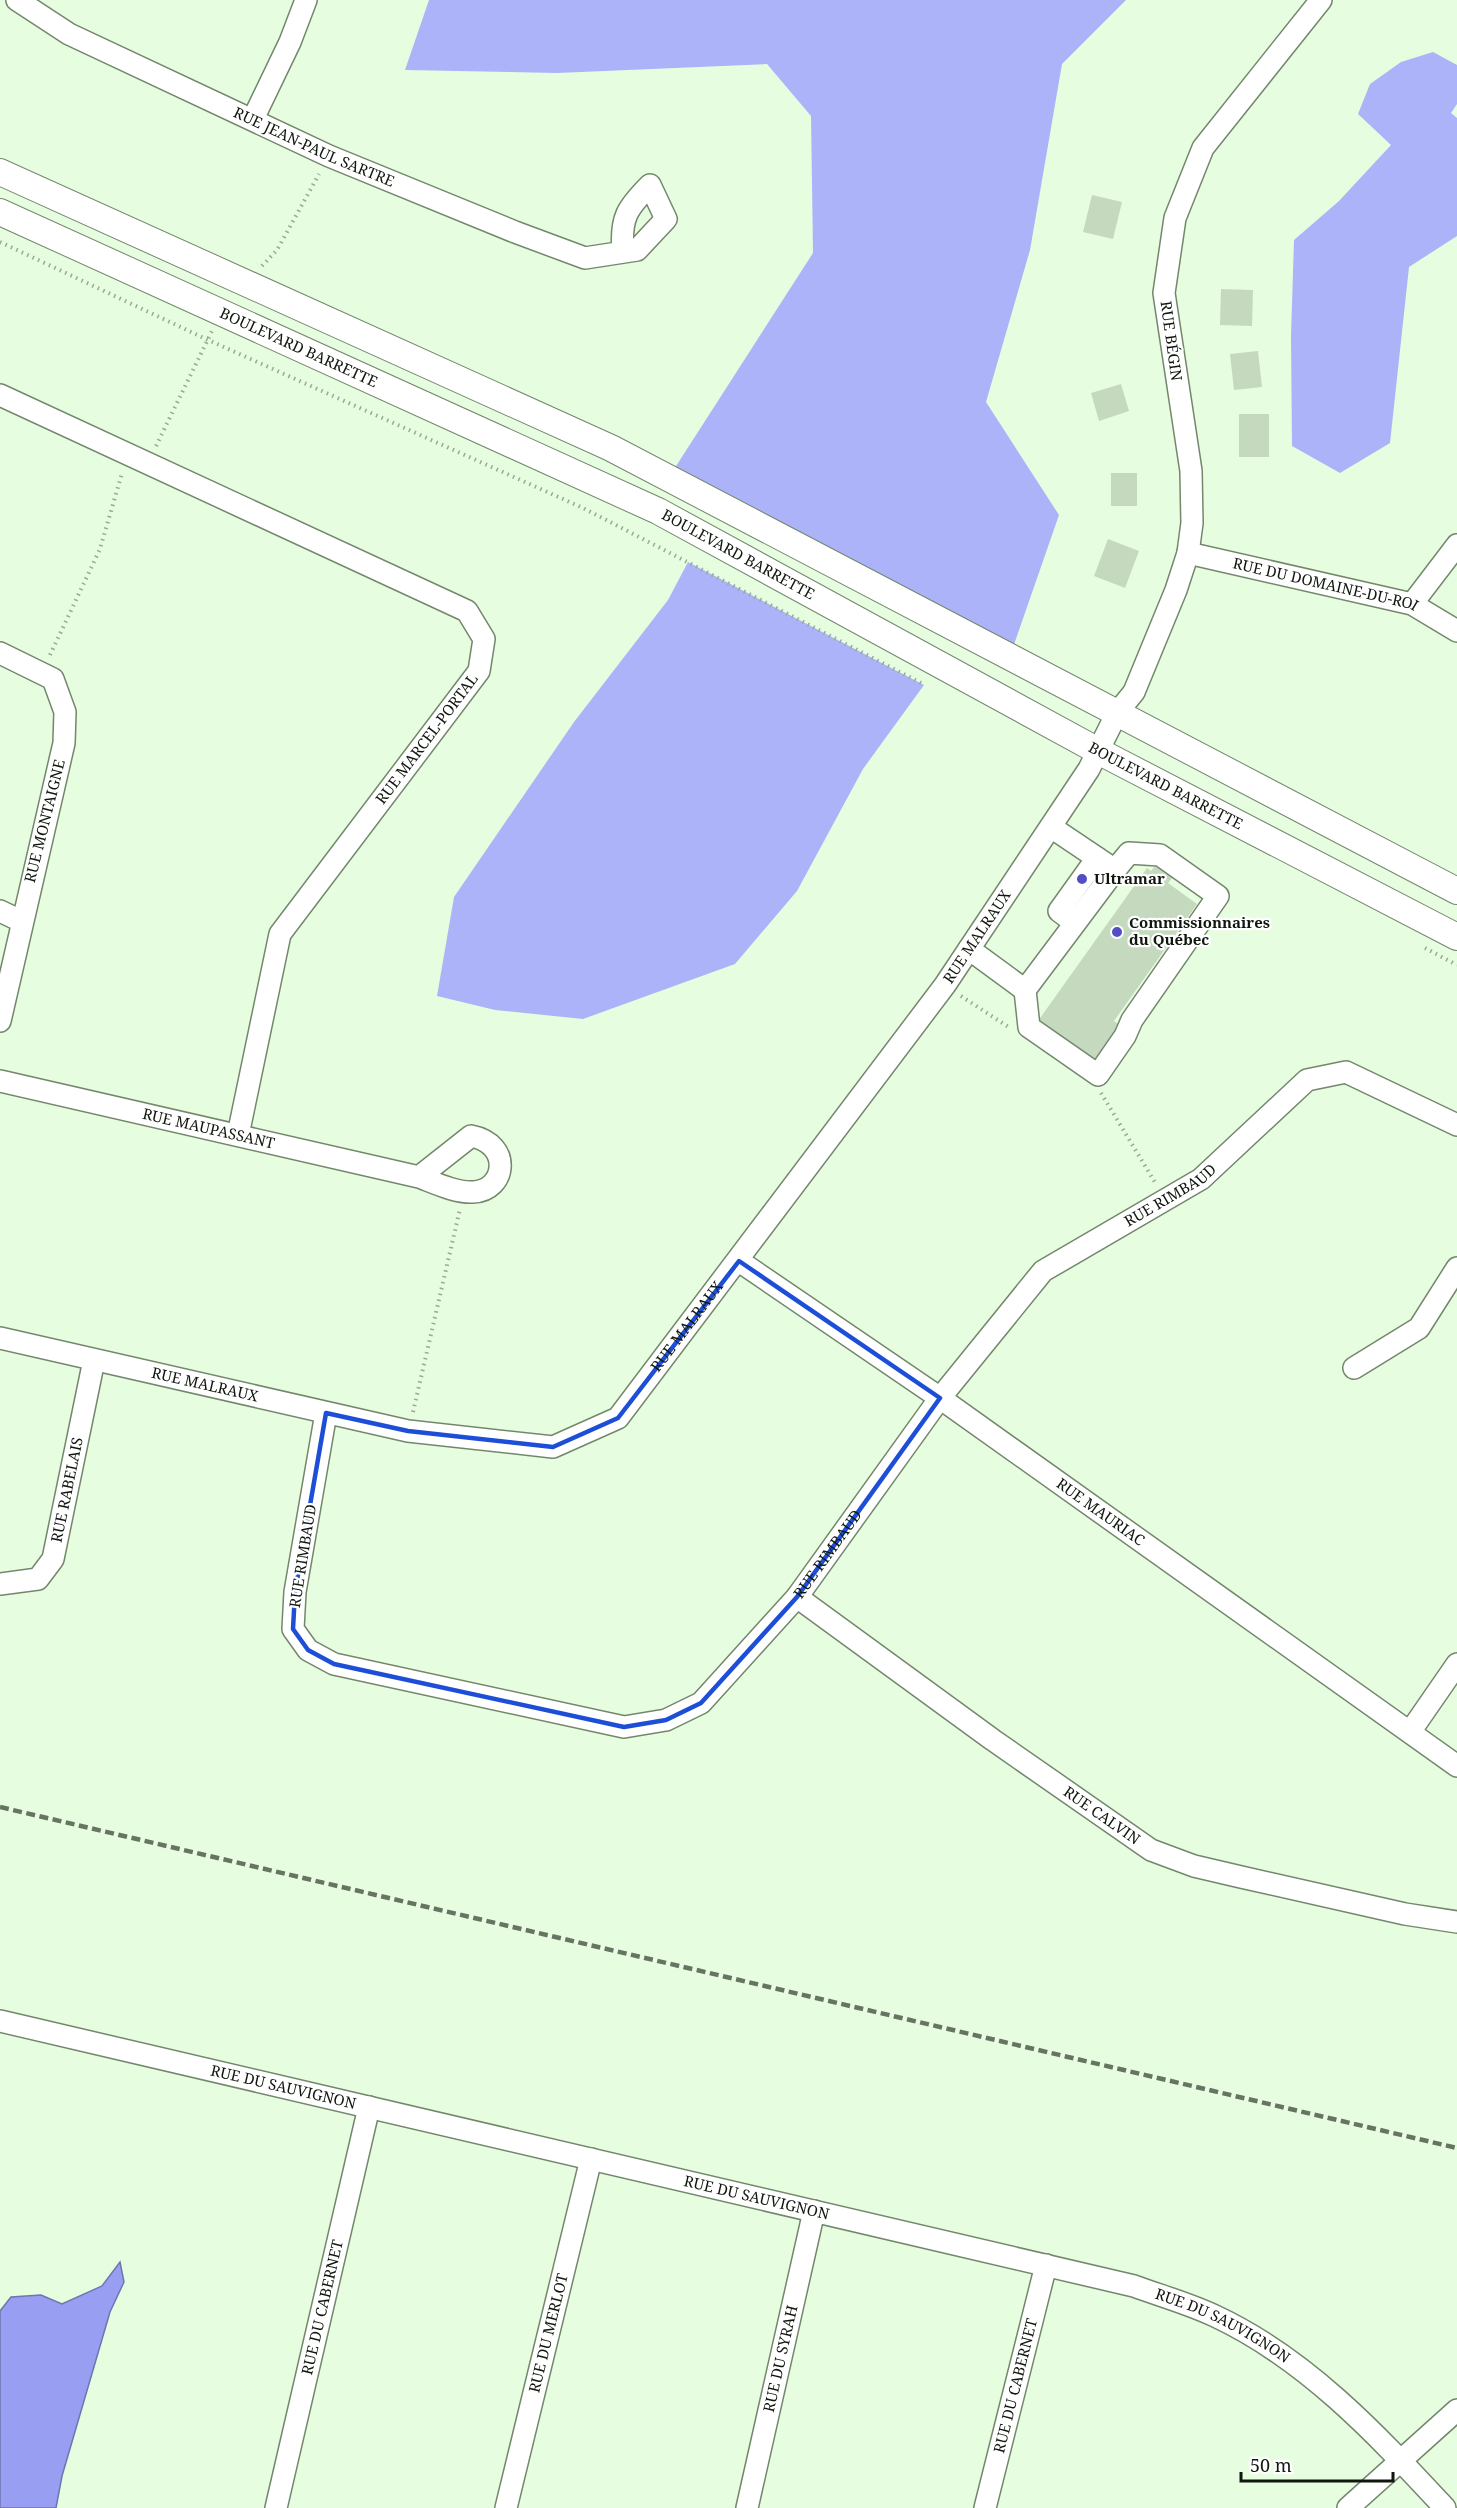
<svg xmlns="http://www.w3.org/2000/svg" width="1457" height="2508" viewBox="0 0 1457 2508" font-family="'Noto Serif',serif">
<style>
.forest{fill:#adb3f8}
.water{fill:#989ef2;stroke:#6f76ae;stroke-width:1.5}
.building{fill:#c4d9be}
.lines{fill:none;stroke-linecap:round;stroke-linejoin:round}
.minor-casing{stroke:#73876d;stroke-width:24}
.major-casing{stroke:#73876d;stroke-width:28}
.path{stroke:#99aa94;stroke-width:4;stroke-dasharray:1.5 4.5;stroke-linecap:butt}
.minor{stroke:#fff;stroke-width:21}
.major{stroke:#fff;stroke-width:26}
.rail{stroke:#677463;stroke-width:4.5;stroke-dasharray:9 4.5;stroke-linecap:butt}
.marked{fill:none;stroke:#1d4ed8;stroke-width:4.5;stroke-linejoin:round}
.poi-dot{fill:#544ec5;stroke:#fff;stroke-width:2}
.labels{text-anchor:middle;stroke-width:4.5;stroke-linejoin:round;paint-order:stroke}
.street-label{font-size:15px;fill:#10170e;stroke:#fff}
.poi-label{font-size:15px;font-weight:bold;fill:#10170e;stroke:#fff;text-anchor:start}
</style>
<rect width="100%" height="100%" fill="#e7fde0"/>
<!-- forest -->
<path class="forest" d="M429,0h697l-64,64 -32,186 -44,152 73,113 -49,141 -341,-179 144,-224 -2,-137 -44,-52 -210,9 -152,-3z
M1433,52l24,13v39l-6,9 6,5v118l-48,31 -19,176 -50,30 -48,-27 -1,-110 3,-96 45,-39 52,-56 -33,-31 12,-30 31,-22z
M688,562l236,123 -61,84 -66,122 -62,73 -152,55 -88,-9 -58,-14 17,-99 120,-175 94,-122z"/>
<!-- water -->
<path class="water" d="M120,2262l4,20 -14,30 -48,164 -6,32h-56v-197l11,-14 30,-2 21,9 40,-18z"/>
<!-- building -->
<path class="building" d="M1092,195l30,7 -9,37 -30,-7z
M1221,289l32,1 -1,36 -32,-1z
M1258,351l4,36 -28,3 -4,-36z
M1121,384l8,27 -30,10 -8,-28z
M1239,414h30v43h-30z
M1111,473h26v33h-26z
M1108,539l31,12 -14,37 -31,-12z
M1155,866l17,12 -4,5 29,21 -83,117 7,5 -25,36 -58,-41 109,-153 4,3z"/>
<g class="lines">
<!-- minor casing -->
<g class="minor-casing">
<g id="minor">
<path id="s1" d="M17,0l52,34 260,122 186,76 70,26 52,-8 29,-31 -16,-34c-23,23 -30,33 -27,67"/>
<path d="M253,119l37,-77 16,-42"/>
<path d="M0,395l467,216 17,28 -5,32 -199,263 -42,201"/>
<path id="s2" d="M1188,553l224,51 45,27"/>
<path d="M1412,604l45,-59"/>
<path d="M0,653l53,26 12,33 -1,31 -64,278"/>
<path d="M0,911l21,10"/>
<path d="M1075,923l-16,-12 38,-53"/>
<path d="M969,949l56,41 90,-120 -64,-43"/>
<path d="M1025,990l4,37 69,48 27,-39 7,-16 86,-124 -58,-41 -31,-2 -14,17"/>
<path id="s3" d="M0,1081l419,96c16,6 37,16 54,15 33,-1 40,-48 -2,-56l-52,41"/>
<path id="s4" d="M739,1261l201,137 517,368"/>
<path id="s5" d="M0,1338l408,93 145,16 65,-29 327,-433 144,-216 28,-56 17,-21 42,-102 12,-37 4,-30 -1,-52 -27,-178 11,-75 28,-70 118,-148"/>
<path d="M1354,1368l65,-40 38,-60"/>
<path id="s6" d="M326,1413l-31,179 -2,37 15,21 26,14 290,63 42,-7 35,-17 96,-106 143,-199 103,-127 158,-92 106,-99 39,-8 111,53"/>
<path id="s7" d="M0,1584l38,-5 15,-20 41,-199"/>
<path id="s8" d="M797,1597l196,143 158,110 43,16 47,11 164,37 52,8"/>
<path d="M1410,1732l47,-68"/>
<path id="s9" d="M0,2021l1134,265c27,10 56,18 81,30 92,43 162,119 230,192"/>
<path id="s10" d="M276,2508l93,-401"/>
<path id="s11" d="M506,2508l85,-349"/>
<path id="s12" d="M747,2508l67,-297"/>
<path id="s13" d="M985,2508l61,-243"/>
<path d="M1348,2508l109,-98"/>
</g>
</g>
<!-- major casing -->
<g class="major-casing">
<g id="major">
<path d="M0,172l611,276 846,443"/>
<path id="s14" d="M0,212l658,299 442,241 357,185"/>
</g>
</g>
<!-- path -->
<path class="path" d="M0,242l206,97 377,169 342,177
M262,266l15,-16 42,-76
M156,446l56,-115
M50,655l50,-106 22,-76
M1425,948l32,17
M961,996l49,32
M1101,1093l55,91
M413,1412l47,-203"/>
<!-- minor -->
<use href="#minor" class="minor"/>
<!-- major -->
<use href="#major" class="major"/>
<!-- rail -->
<path class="rail" d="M0,1807l1457,341"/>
</g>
<!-- marked area -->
<path class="marked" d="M739,1261l201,137 -143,199 -96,106 -35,17 -42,7 -290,-63 -26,-14 -15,-21 2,-37 31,-179 82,18 145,16 65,-29z"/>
<!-- markers -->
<g class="poi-dot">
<circle cx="1082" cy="879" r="6"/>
<circle cx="1117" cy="932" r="6"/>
</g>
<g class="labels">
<!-- street labels -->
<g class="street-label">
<text dy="5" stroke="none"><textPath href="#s1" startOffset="332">RUE JEAN-PAUL SARTRE</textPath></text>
<text transform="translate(1171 341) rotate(82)" y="5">RUE BÉGIN</text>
<text dy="5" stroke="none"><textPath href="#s14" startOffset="328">BOULEVARD BARRETTE</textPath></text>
<text dy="5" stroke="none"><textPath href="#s14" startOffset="814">BOULEVARD BARRETTE</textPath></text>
<text dy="5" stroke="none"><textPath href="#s2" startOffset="141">RUE DU DOMAINE-DU-ROI</textPath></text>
<text transform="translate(427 739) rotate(-53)" y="5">RUE MARCEL-PORTAL</text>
<text dy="5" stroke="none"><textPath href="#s14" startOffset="1300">BOULEVARD BARRETTE</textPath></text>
<text transform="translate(45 821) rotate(-76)" y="5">RUE MONTAIGNE</text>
<text dy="5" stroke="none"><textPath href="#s5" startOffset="1236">RUE MALRAUX</textPath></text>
<text dy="5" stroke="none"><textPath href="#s3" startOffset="214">RUE MAUPASSANT</textPath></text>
<text dy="5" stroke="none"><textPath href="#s6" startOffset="1352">RUE RIMBAUD</textPath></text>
<text dy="5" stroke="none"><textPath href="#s5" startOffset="750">RUE MALRAUX</textPath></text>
<text dy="5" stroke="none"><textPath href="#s5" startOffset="210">RUE MALRAUX</textPath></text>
<text dy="5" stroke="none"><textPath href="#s7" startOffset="134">RUE RABELAIS</textPath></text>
<text dy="5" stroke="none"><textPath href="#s4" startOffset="440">RUE MAURIAC</textPath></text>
<text dy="5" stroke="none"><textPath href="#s6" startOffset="848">RUE RIMBAUD</textPath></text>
<text transform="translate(303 1556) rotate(-81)" y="5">RUE RIMBAUD</text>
<text dy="5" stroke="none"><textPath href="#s8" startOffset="375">RUE CALVIN</textPath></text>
<text dy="5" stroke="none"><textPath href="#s9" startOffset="291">RUE DU SAUVIGNON</textPath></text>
<text dy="5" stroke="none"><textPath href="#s9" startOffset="777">RUE DU SAUVIGNON</textPath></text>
<text dy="5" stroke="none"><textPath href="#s10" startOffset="206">RUE DU CABERNET</textPath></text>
<text dy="5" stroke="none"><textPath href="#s9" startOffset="1262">RUE DU SAUVIGNON</textPath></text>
<text dy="5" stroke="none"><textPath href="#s11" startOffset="180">RUE DU MERLOT</textPath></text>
<text dy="5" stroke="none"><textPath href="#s12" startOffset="153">RUE DU SYRAH</textPath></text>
<text dy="5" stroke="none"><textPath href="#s13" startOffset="126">RUE DU CABERNET</textPath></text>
</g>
<!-- poi labels -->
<g class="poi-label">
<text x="1094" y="884">Ultramar</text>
<text x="1129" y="928">Commissionnaires<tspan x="1129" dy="17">du Québec</tspan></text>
</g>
</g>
<!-- scale -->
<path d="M1241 2472v9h152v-9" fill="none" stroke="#10170e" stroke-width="3"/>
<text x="1250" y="2472" font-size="18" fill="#10170e" stroke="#ffffff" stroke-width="4.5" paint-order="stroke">50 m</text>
</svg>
